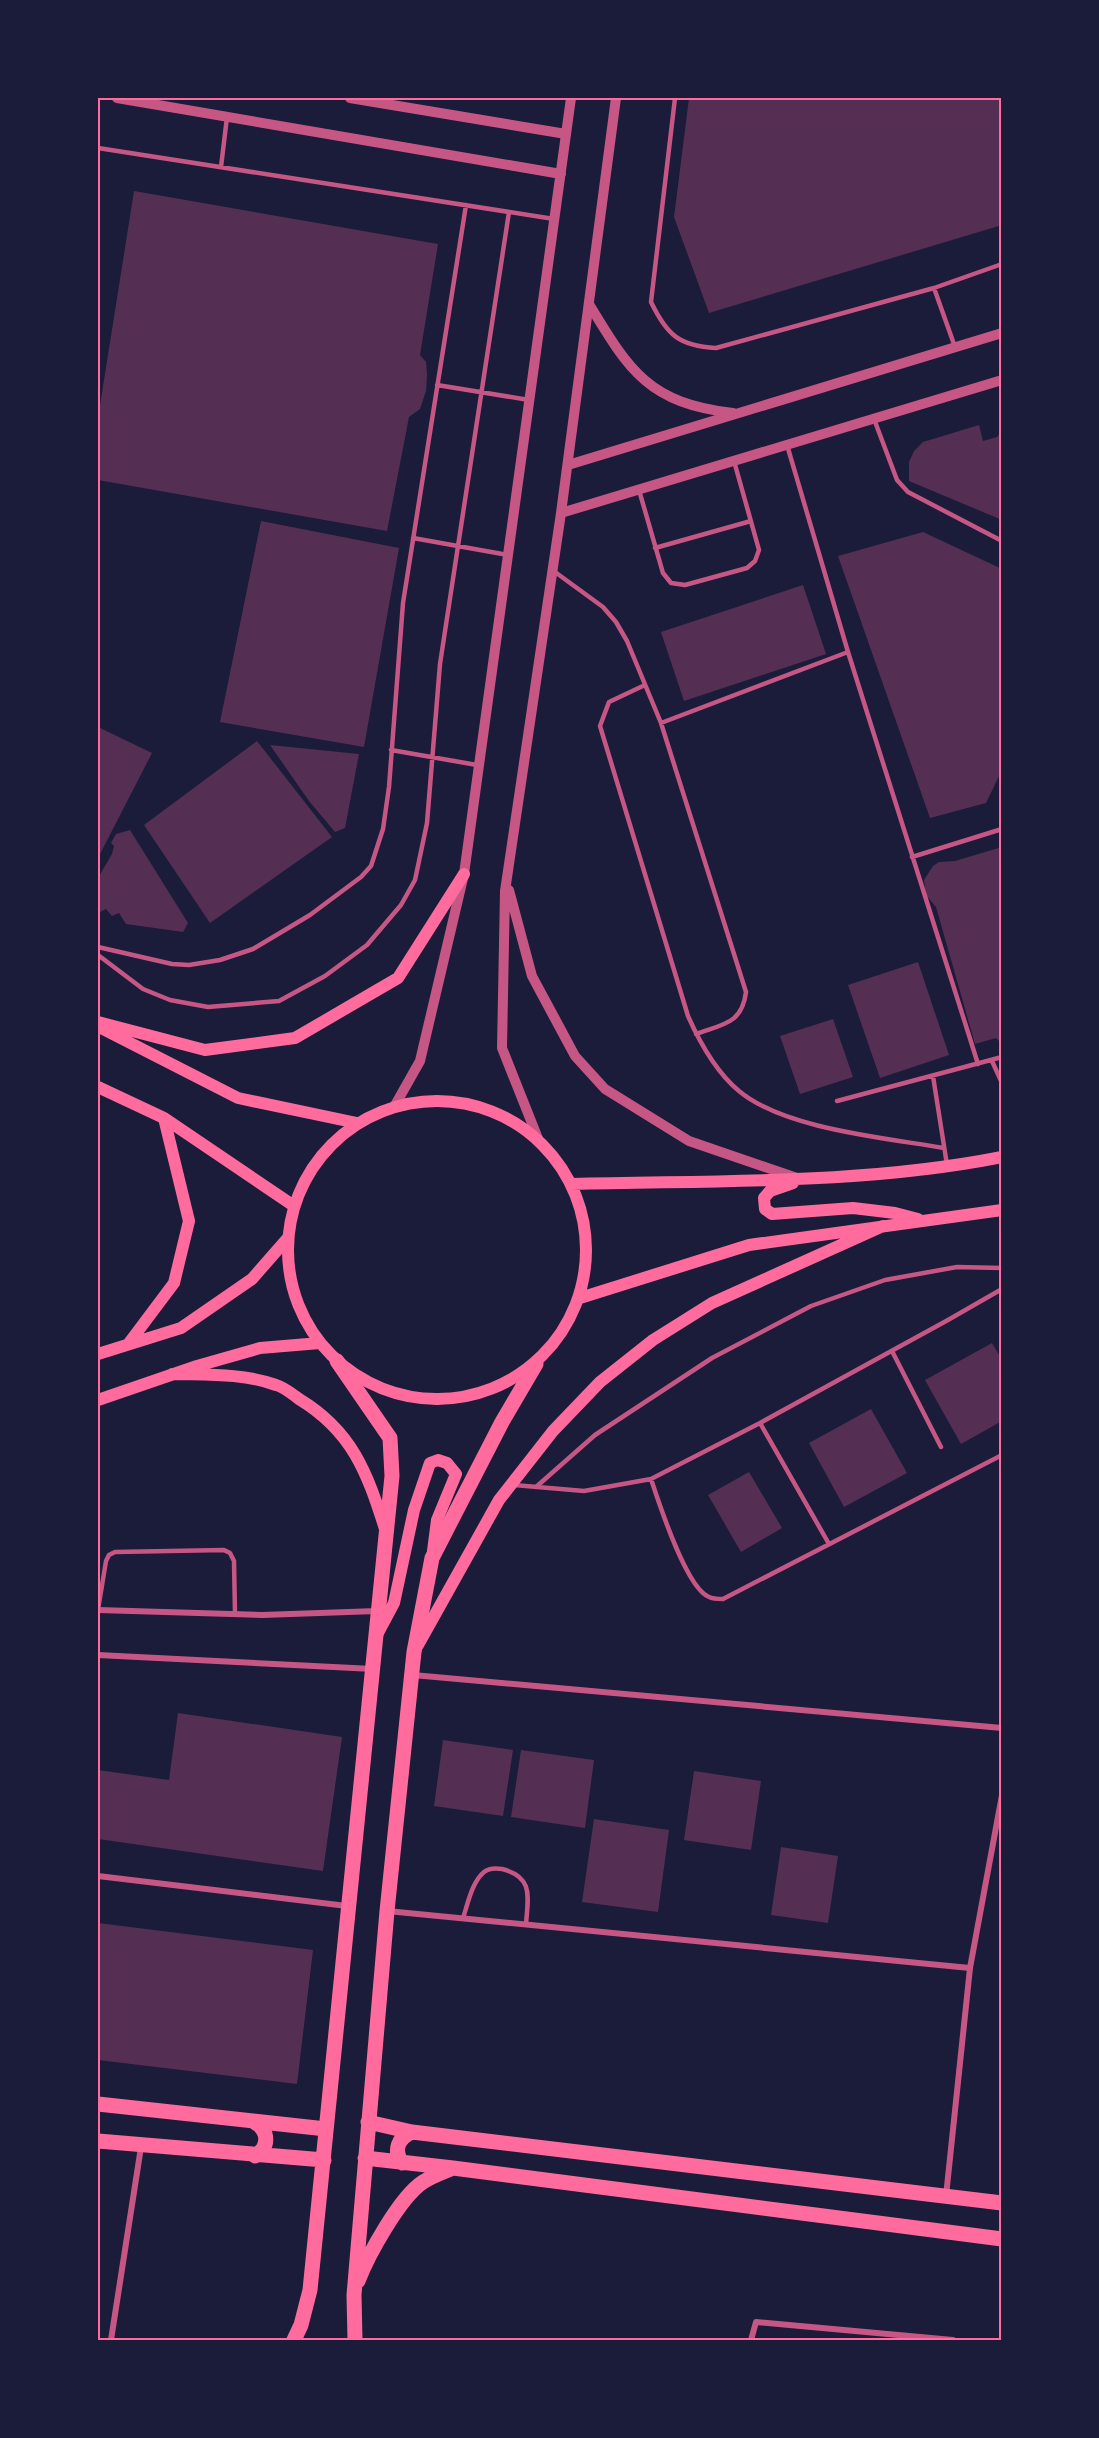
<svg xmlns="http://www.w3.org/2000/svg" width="1099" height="2438" viewBox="0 0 1099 2438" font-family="'Fira Sans',sans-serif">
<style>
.building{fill:#542f53}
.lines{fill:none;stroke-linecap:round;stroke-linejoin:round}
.service{stroke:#c65784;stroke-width:4.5}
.minor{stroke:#c65784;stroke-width:6}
.tertiary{stroke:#c65784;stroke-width:10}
.secondary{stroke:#ff6b9d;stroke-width:12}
.primary{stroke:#ff6b9d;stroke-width:15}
.neatline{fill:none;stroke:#ff6b9d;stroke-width:2}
</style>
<rect width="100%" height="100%" fill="#1b1b3a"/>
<!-- building -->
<path class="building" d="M689,98h313v127l-293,88 -35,-96z
M134,191l304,53 -18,111 6,7 1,13 -1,16 -6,18 -11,8 -22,114 -289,-51v-62z
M979,425l4,16 14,-4 5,-7v90l-93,-39v-19l5,-11 9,-9z
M261,521l138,27 -35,199 -144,-25z
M923,532l79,37v201l-16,33 -56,15 -92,-262z
M803,585l23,69 -142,47 -23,-69z
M98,727l54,26 -54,105z
M257,741l75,96 -122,86 -66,-98z
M270,745l89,9 -14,74 -10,4 -26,-31z
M130,830l58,93 -5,9 -57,-8 -7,-11 -7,3 -6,-7 -8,4v-35l14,-24 2,-8 -3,-3 5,-9z
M1002,847v197l-6,-6 -21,6 -39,-137 -10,-12 -2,-15 9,-14 6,-4 16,-1z
M918,962l31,93 -69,23 -32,-93z
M833,1019l20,58 -53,17 -20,-58z
M992,1343l10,17v61l-41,23 -36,-64z
M871,1409l36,64 -63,34 -35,-64z
M749,1472l33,56 -41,24 -33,-57z
M178,1713l164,24 -19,134 -225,-32v-69l71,10z
M443,1740l70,10 -10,66 -69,-10z
M521,1750l73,10 -9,68 -74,-11z
M694,1771l67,10 -10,69 -67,-10z
M594,1819l75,11 -11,82 -76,-10z
M781,1847l57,9 -10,67 -57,-8z
M98,1923l215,27 -16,134 -199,-24z"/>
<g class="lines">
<!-- service -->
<path class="service" d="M675,98l-24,204c16,33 28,44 65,46l218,-60 68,-24
M98,148l456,71
M221,167l6,-50
M934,288l21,59
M437,385l92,15
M874,419l23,61 11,12 94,49
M787,445l61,207 130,412
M639,490l24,83 8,10 14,2 62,-17 8,-7 4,-11 -25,-89
M413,538l95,17
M655,548l96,-27
M555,572l48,35 13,15 11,19 34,82 85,269c-4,32 -23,32 -50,42
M645,685l-36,17 -9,24 88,290c12,27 28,56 51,75 45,38 147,47 205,57
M661,723l187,-71
M391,750l86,15
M912,857l90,-28
M98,947l74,17 17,1 31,-5 33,-11 57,-34 51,-38 10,-11 12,-37 6,-42 14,-184 63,-398
M98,955l45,34 27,11 38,7 71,-6 46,-25 42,-31 34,-40 14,-25 12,-57 13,-159 69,-452
M992,1061l10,22
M933,1076l14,89
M837,1101l165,-44
M892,1351l49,96
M760,1423l69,121
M651,1479c8,24 35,109 58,118 4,2 10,2 14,2l279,-144
M514,1485l70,6 67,-12 109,-56 188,-103 54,-31
M536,1487l59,-52 117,-77 99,-52 74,-26 72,-13 45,1
M98,1610l8,-49 3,-6 6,-3 109,-2 6,3 4,8 1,53
M463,1918c5,-15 9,-36 21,-46 5,-4 12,-4 18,-3 32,8 26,28 24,55"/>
<!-- minor -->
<path class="minor" d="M98,1610l164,5 115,-4
M98,1655l275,14
M413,1675l589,53
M98,1876l249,30
M387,1911l583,57
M946,2196l24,-228 32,-173
M111,2340l30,-193
M751,2340l5,-18 197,18"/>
<!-- tertiary -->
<path class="tertiary" d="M117,98l444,76
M350,98l216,36
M589,304c41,68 60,99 144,109
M568,465l434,-132
M561,513l441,-133
M509,890l23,86 43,80 30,33 84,52 108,37
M394,1107l26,-46 44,-187 107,-776
M539,1141l-37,-93 3,-157 56,-378 55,-415"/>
<!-- secondary -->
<path class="secondary" d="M98,1022l107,28 90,-12 103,-60 66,-104
M99,1027l139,71 119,25
M98,1087l66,31 130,88
M288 1250a149 149 0 1 1 298 0a149 149 0 1 1-298 0Z
M793,1183l-23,8 -6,7 1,11 7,5 81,-6 42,5 23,6
M572,1184c143,-4 288,1 430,-27
M580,1298l169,-53 253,-35
M129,1343l45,-60 15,-62 -25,-103
M98,1354l83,-26 71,-49 35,-40
M172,1374c34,1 71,-1 104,11 8,2 16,9 23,14 53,32 68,73 86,130
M98,1400l99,-34 63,-18 60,-5
M378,1633l16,-30 20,-93 16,-47 8,-3 9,3 9,11 -19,46 -4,31
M418,1645l81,-145 54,-69 47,-49 53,-42 59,-37 171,-77"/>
<!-- primary -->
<path class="primary" d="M98,2104l228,25
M254,2122c15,8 16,25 1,34
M368,2122l44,10 590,71
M98,2141l226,19
M365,2158l88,10 549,71
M402,2163c-9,-13 -4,-25 10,-31
M358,2281c10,-26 42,-84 65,-99 9,-6 21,-10 30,-14
M294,2340l7,-15 9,-35 82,-814 -2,-38 -53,-77
M355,2340l-1,-45 33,-384 27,-259 18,-94 70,-136 34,-58"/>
</g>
<!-- border -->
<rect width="1099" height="2438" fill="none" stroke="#1b1b3a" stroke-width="198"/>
<rect x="99" y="99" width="901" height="2240" class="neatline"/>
</svg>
